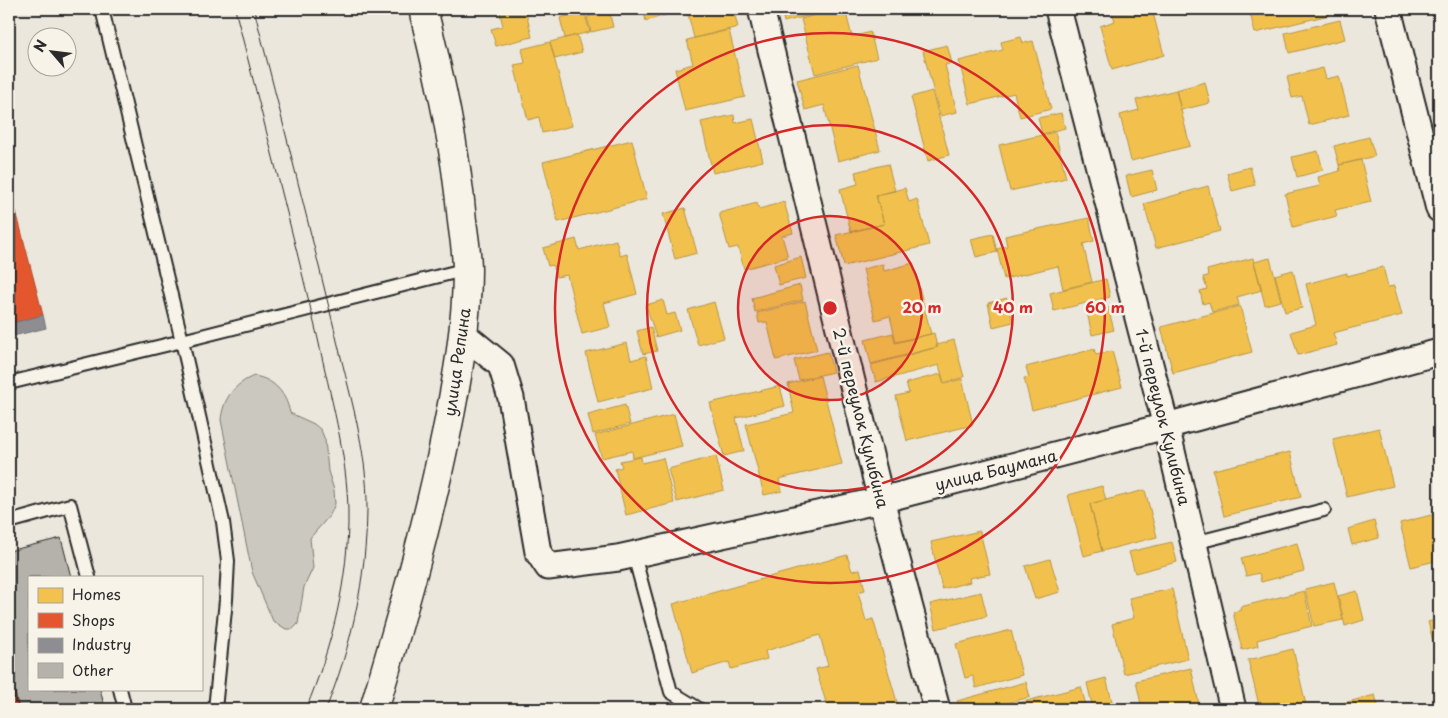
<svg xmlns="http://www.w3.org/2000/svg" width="1448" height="718" viewBox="0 0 1448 718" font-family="'Playpen Sans',sans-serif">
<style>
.green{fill:#cbc8bf;stroke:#7b7a75}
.homes{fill:#f2c14e;stroke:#b69444}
.shops{fill:#e4572e;stroke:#ac4a2d}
.industry{fill:#8d8d92;stroke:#707073}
.building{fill:#b5b2ab;stroke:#2b2b2b}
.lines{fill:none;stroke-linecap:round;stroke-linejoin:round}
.lane-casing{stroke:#2b2b2b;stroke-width:16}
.street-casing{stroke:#2b2b2b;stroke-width:29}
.secondary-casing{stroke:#2b2b2b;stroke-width:31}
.lane{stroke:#f7f3e8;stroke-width:12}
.street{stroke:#f7f3e8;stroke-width:25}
.secondary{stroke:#f7f3e8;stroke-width:28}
.tram{stroke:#2b2b2b;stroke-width:1}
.ring{fill:none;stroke:#d62828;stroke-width:2.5}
.labels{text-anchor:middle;stroke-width:5;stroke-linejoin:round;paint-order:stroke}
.street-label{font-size:16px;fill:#2b2b2b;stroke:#f7f3e8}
.centre{fill:#d62828;stroke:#f7f3e8;stroke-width:2.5}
.ring-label{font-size:15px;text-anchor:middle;font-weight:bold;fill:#d62828;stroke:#f7f3e8;stroke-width:5;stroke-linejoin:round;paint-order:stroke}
</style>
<rect width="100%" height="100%" fill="#ebe7dd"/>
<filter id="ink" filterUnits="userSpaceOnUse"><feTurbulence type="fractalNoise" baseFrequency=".02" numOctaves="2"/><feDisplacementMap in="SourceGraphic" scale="10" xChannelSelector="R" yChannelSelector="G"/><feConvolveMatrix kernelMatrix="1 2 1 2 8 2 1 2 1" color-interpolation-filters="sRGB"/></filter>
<g filter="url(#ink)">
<!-- green -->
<path class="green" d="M254,376c20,3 32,17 36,37l24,11 7,6 4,10 3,31 6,19 1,14 -5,11 -20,23 3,30 -9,19 -6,37 -5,5h-7l-13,-8 -21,-49 -31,-152c2,-21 13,-36 33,-44z"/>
<!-- homes -->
<path class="homes" d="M499,9h26l7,28 -36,9 -5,-17 12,-3z
M643,9h35l1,2 -33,10z
M711,9h22l5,18 -44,11 -6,-24z
M781,9h53l-50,13z
M838,9h7l7,28 18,-5 7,26 -62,16 -14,-55z
M1111,9h41l12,46 -52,15 -12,-44 15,-5z
M1249,9h78l2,6 -74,18z
M584,11l6,21 -25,6 -5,-20z
M609,11l4,16 -22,5 -4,-15z
M1340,20l5,19 -56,14 -4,-20z
M1439,20v19l-4,-18z
M729,30l16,67 -60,14 -10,-42 18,-5 -6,-24z
M577,35l5,17 -27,7 -5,-17z
M1021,37l2,6 10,-2 18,68 -31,8 -6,-24 -44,11 -11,-43 44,-11 -2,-8z
M550,42l22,84 -30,7 -3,-16 -11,3 -14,-55 11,-2 -3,-14z
M947,45l5,18 -7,2 12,47 -17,4 -17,-65z
M858,65l22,85 -42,11 -14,-56 -19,5 -8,-30z
M1323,68l3,11 13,-3 10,39 -40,10 -7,-29 -10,2 -5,-21z
M1205,82l5,21 -29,7 -5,-20z
M1176,90l14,56 -59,15 -11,-46 19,-5 -3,-10z
M932,91l17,64 -21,6 -17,-64z
M1061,113l4,15 -23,6 -4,-16z
M734,115l1,8 18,-4 10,42 -50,12 -12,-51z
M1055,132l11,46 -56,13 -11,-46z
M1369,137l6,19 -36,9 -5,-19z
M632,140l15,59 -89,23 -15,-60z
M1318,151l5,19 -26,7 -5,-20z
M1361,160l10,42 -36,8 2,6 -44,11 -8,-33 35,-8 -2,-9 22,-6 -1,-6z
M888,164l7,27 -19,4 8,29 -33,8 -11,-43 18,-5 -3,-12z
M1250,167l5,18 -23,6 -5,-18z
M1152,170l5,20 -26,7 -5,-21z
M1208,186l12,45 -64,17 -12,-44z
M905,188l4,14 8,-3 12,46 -85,21 -8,-31 48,-11 -8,-29z
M784,202l9,31 -11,3 6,21 -44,12 -6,-22 -9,2 -10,-36 38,-10 2,6z
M685,208l12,45 -22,6 -12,-45z
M1089,218l5,23 -11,3 9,38 -29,7 -5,-23 -54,13 -7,-30 10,-3 -2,-10z
M993,234l4,18 -21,5 -5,-18z
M576,239l3,11 37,-10 4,16 7,-2 10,40 -33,9 6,24 -28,7 -15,-59 -11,2 -3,-12 -5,1 -5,-18z
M801,257l5,21 -27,7 -5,-20z
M1253,258l9,32 -25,7 2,8 -27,7 -3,-10 -6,2 -3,-13 7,-2 -4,-12 5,-1 -1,-6z
M1270,258l11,43 -16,4 -11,-43z
M913,263l18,71 -35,8 -6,-26 -15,4 -12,-51 20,-5 1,7z
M1383,267l5,20 6,-1 8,29 -69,18 4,12 -39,10 -7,-23 25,-7 -10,-41 41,-11v3z
M1293,270l9,38 -17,4 -10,-37z
M1106,279l4,18 -56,14 -4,-18z
M800,285l3,15 -48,12 -3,-14z
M1007,298l6,24 -20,5 -5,-24z
M663,300l4,15 8,-2 5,17 -24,7 -10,-32z
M805,301l12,49 -41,10 -9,-38 -8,1 -2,-10z
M714,302l10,36 -26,7 -10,-35z
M1240,306l12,46 -79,21 -12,-46z
M1108,307l6,23 -22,5 -5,-23z
M651,327l6,24 -14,3 -6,-23z
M893,333l2,10 39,-10 3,14 -66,17 -6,-24z
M954,340l10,37 -20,6 -5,-18 -63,17 -5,-17 67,-18 -1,-2z
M627,343l4,17 15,-4 7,32 -55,14 -12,-49z
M1094,349l2,6 16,-4 10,36 -90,23 -8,-32 5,-1 -3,-10z
M828,352l5,20 -34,8 -5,-20z
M941,374l3,10 18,-5 11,46 -66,16 -11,-45 13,-3 -3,-10z
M820,376l22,88 -63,15 3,12 -18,4 -18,-71 48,-11 -6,-29z
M780,386l5,20 -49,12 8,33 -20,5 -14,-53z
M625,405l5,19 -37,10 -5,-19z
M674,414l8,32 -49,12 -1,-7 -30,7 -7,-23z
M1379,428l14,58 -46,11 -14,-58z
M1290,452l11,45 -77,19 -11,-46z
M716,456l8,34 -47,12 -9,-33z
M641,457l1,6 21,-5 11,45 -48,12 -11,-46 7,-2 -2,-6z
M1102,486l4,14 -16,4 12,47 -18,5 -16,-61z
M1145,490l12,47 -55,14 -12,-47z
M1439,513v47l-28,7 -11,-44z
M1374,521l5,17 -27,7 -4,-16z
M980,531l10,43 -21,4 1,4 -28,7 -11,-47z
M1172,542l5,20 -42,11 -6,-21z
M1297,543l7,28 -43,11 -2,-9 -13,3 -5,-18z
M847,555l5,16 8,-2 5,21 -7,2 8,29 7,-2 26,90h-71l-12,-40 12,-3 -8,-31 -55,16 2,8 -36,10 -2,-7 -37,11 -19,-69z
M1050,559l10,33 -25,7 -10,-33z
M1334,582l9,38 -29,6 -9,-37z
M1172,589l16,70 -64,15 -12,-50 22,-6 -5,-20z
M1304,591l8,35 -55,14 1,6 -16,4 -9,-38 8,-2 -1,-3z
M1357,591l7,29 -19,6 -7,-30z
M981,592l6,24 -51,13 -6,-25z
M1439,619v45l-11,-42z
M1011,630l11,45 -46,13 -3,-12 -8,2 -9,-34z
M1293,649l13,56 -18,4h-28l-12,-49z
M1191,668l9,41h-58l-6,-28z
M1106,678l8,31h-21l-6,-26z
M1026,682l4,15 -45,12h-26l-2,-8z
M1081,687l6,22h-92z
M1375,695l4,14h-59z
M1439,704v5h-22z"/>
<!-- shops -->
<path class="shops" d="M9,184l34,131 -34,9z
M9,669l10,40h-10z"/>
<!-- industry -->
<path class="industry" d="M43,315l3,13 -37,9v-13z"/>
<!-- building -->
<path class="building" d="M61,538l10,39h-42v112h71l5,20h-86l-10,-40v-118z"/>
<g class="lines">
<!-- lane casing -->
<g class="lane-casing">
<path id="lane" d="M102,9l80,332 285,-72
M9,383l173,-42 41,181 5,39 -2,39 -11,109
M9,522l61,-17 19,72
M1194,543l130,-33
M634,555l37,137 28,17
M120,689l5,20"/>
</g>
<!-- street casing -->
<g class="street-casing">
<path id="street" d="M761,9l120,491 56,209
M1058,9l108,417 67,283
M1388,9l51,200
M463,334l38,31 10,33 27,154 10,15 70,-9 263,-58 285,-74 273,-74"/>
</g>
<!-- secondary casing -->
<g class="secondary-casing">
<path id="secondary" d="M374,709c27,-91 53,-181 72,-274 11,-54 21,-110 21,-165 0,-17 -3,-33 -5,-49 -6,-72 -22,-143 -39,-212"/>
</g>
<!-- lane -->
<use href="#lane" class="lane"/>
<!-- street -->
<use href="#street" class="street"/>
<!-- secondary -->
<use href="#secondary" class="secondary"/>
<!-- tram -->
<path class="tram" d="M235,9c28,110 57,220 83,330 12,57 29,113 30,172 1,68 -16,135 -42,198
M254,9c27,107 55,215 81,323 13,58 33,118 32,178 -1,69 -15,135 -41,199"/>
</g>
</g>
<!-- distance rings -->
<circle cx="830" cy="308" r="92" fill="#d62828" fill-opacity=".12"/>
<g class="ring">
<circle cx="830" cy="308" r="92"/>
<circle cx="830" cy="308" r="183"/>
<circle cx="830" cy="308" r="275"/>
</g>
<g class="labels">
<!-- street labels -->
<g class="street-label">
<text transform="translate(457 362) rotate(-82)" y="6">улица Репина</text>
<text transform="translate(1163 417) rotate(76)" y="6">1-й переулок Кулибина</text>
<text transform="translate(861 418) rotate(76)" y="6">2-й переулок Кулибина</text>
<text transform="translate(996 470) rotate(-14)" y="6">улица Баумана</text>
</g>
</g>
<circle cx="830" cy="308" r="8" class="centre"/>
<g class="ring-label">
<text x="922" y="313">20 m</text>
<text x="1013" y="313">40 m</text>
<text x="1105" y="313">60 m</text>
</g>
<!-- margin -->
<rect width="1448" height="718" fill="none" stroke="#f7f3e8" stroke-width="30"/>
<rect x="15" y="15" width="1418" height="688" fill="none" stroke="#2b2b2b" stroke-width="2" filter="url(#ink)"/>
<!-- legend -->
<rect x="28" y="576" width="175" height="115" fill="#f7f3e8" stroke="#a5a39c"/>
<rect x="38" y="588" width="25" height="15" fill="#f2c14e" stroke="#a5a39c"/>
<text x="72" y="600" font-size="15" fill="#2b2b2b">Homes</text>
<rect x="38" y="613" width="25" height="15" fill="#e4572e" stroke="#a5a39c"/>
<text x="72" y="626" font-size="15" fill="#2b2b2b">Shops</text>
<rect x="38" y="638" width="25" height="15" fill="#8d8d92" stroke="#a5a39c"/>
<text x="72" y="650" font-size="15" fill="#2b2b2b">Industry</text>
<rect x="38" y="663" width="25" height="15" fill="#b5b2ab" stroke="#a5a39c"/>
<text x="72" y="676" font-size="15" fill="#2b2b2b">Other</text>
<!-- north arrow -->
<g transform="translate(52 52) rotate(298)"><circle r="24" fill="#f7f3e8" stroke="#a5a39c"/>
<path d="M0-4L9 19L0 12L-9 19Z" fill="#2b2b2b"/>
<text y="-8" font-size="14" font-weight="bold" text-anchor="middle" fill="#2b2b2b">N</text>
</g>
</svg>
